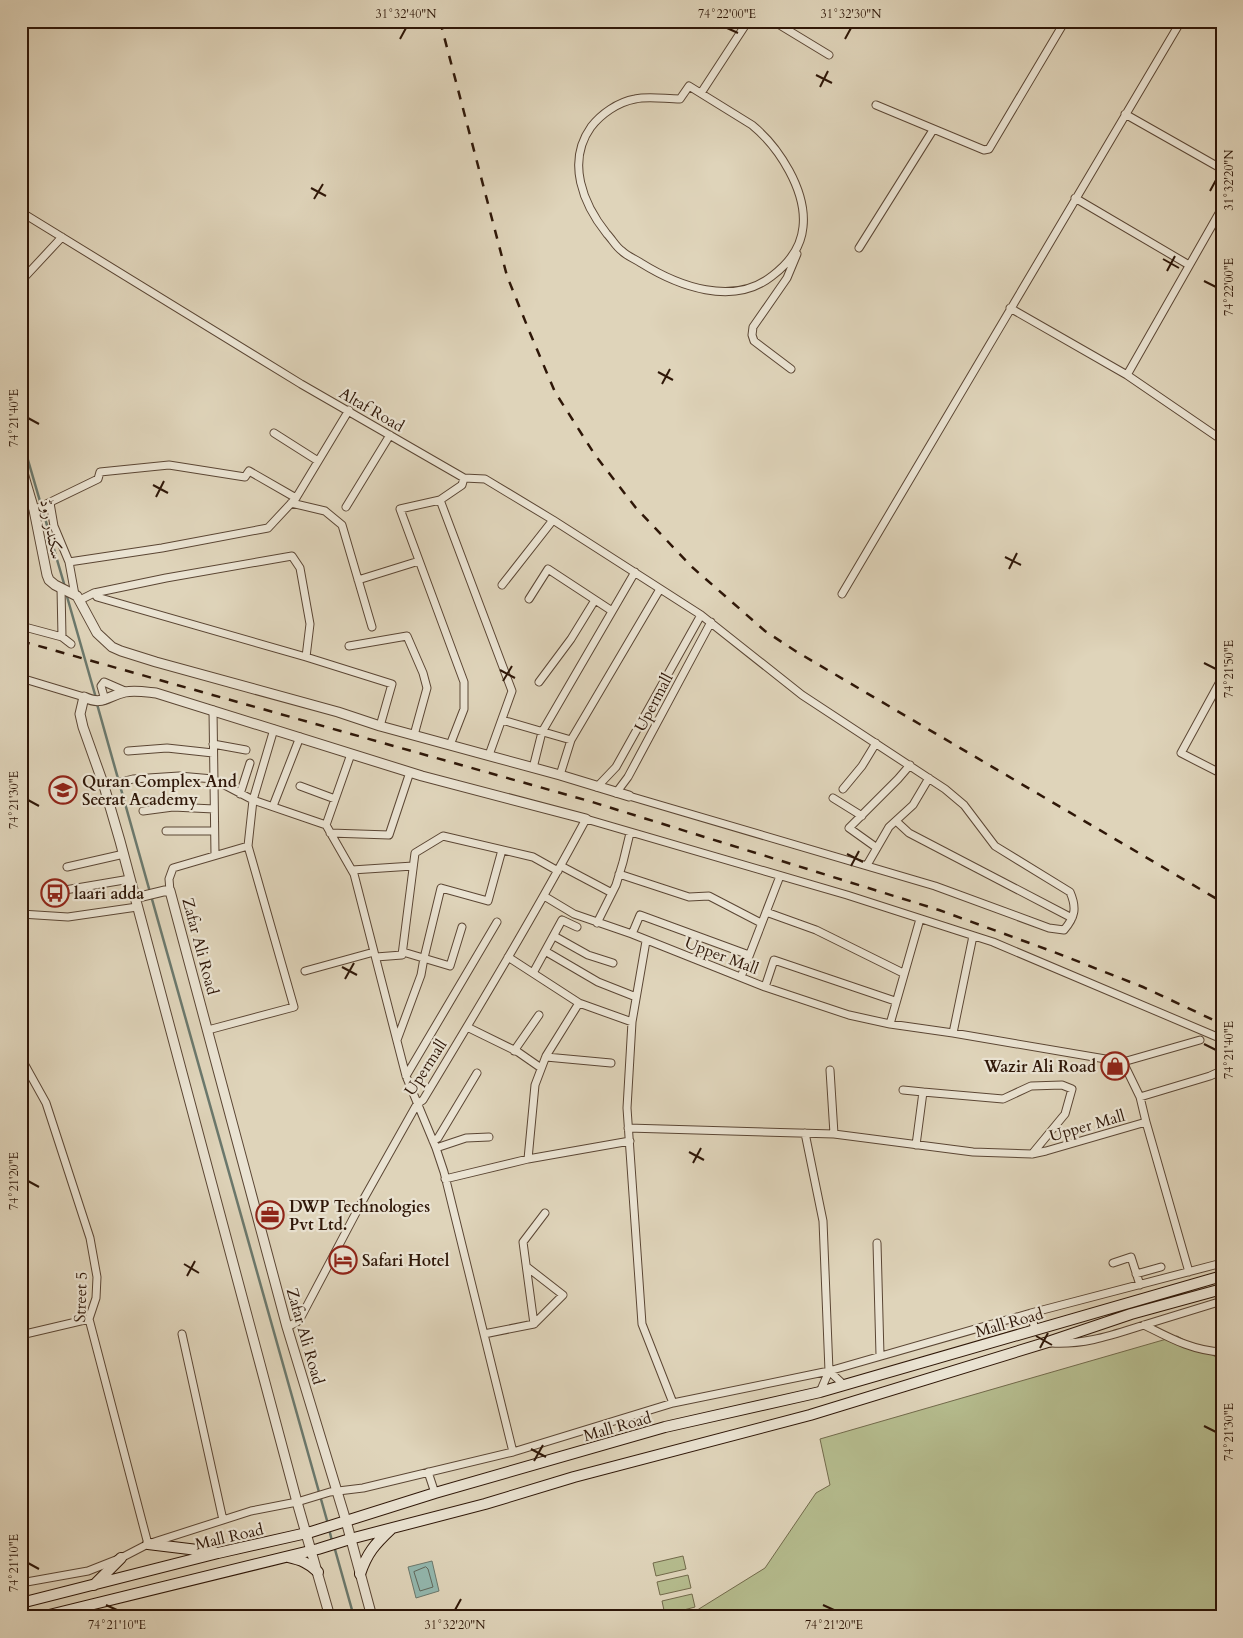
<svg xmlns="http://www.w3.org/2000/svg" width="1243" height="1638" viewBox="0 0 1243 1638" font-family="Cardo,Amiri,serif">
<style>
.green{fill:#b5bc8e;stroke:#726a4b}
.water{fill:#93b8af;stroke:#6b786c}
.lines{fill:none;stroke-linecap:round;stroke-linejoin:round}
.shore{stroke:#61685c;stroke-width:1}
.stream{stroke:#6b786c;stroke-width:2.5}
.minor-casing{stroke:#5b4634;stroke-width:9}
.tertiary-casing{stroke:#5b4634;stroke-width:11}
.secondary-casing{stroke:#2f1708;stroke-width:12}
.minor{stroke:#eae3d2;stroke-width:7}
.tertiary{stroke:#eae3d2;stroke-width:9}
.secondary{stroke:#eae3d2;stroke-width:10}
.rail{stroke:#2f1708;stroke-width:2.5;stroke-dasharray:9 9;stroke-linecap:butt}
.ticks{fill:none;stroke:#2f1708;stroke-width:2}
.labels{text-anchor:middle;stroke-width:4.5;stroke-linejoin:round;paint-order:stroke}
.street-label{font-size:16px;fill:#2f1708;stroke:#eae3d2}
.poi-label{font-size:16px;font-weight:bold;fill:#2f1708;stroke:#eae3d2;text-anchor:start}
.neatline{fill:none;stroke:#2f1708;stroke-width:2}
.ticks-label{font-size:12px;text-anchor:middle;fill:#2f1708}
</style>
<rect width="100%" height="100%" fill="#dfd4ba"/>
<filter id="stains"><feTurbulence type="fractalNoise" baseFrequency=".004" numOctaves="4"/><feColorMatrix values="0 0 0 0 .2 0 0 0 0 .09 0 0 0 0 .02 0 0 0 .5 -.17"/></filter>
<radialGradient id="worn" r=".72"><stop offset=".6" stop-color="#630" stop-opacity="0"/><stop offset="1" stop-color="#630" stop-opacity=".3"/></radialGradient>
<!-- green -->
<path class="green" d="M1177,1336l39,21 6,45v215h-536l79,-49 51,-75 14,-8 -10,-46z
M683,1556l3,13 -30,7 -3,-13z
M688,1575l3,13 -31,7 -3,-13z
M692,1594l3,13 -30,8 -3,-14z"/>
<!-- water -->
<path class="water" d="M432,1561l7,30 -23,7 -8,-31z"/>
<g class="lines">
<!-- shore -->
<path class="shore" d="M426,1567l2,2 5,18 -13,4 -6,-19z"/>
<!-- stream -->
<path class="stream" d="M21,436l44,151
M66,593l30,105
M97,704l231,820
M329,1529l3,12
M334,1546l20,71"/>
<!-- minor casing -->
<g class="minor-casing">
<path id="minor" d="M773,21l56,34
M689,86l63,39c27,22 55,66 51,102 -2,21 -15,37 -31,49 -39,31 -94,10 -131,-13 -6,-4 -14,-7 -19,-12 -6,-4 -10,-12 -15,-17 -24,-30 -41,-72 -16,-107 10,-13 27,-25 44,-28 14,-3 30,0 45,0z
M701,93l47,-72
M876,105l108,45 5,-1 76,-128
M1125,114l97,55
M1075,198l114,67
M21,212l280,172 163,94 21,1 68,41 148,95 101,80 143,94 19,16 31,41 75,46c7,16 5,25 -6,38l-15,-2 -114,-42 -306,-90
M859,248l74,-118
M21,281l41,-44
M1010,308l117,67 95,65
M791,369l-37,-28 -2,-6 1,-8 34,-49 10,-24
M1127,375l95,-167
M274,433l44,28
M464,478l-2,7 -22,15 72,191 -23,64
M440,500l-40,9 64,173v27l-14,36
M50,503l4,23 15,36 6,33
M291,503l34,8 17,14 30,102
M346,507l44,-72
M34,510l64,-31 2,-7 69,-7 76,12 4,-6 47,27 53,-88
M69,562l93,-14 106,-20 28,-30
M358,580l61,-19
M502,585l51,-65
M61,588l1,49
M842,594l339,-573
M529,599l19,-30 64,42
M80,600l14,-7 72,-15 126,-22 8,12 10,56 -4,33 -209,-60 -3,-4
M21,626l41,11 9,7
M349,646l58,-10 16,37 4,15 -13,47
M306,657l86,27 -12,42
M21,678l63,19
M1222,678l-41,75 41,21
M539,682l32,-43 24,-39
M105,700l-4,-14 3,-4 23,10
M213,710l2,145
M502,720l69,20
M213,744l33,6
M128,751l39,-3 46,5
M533,768l9,-36 93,-160
M560,775l11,-35 89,-151
M104,786l29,-7 46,-3 34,3 40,21 73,25 28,49 52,202 30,72 8,24 69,280
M300,786l35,13
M597,787l19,-20 85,-152
M843,789l19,-23 14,-23
M616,793l12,-16 83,-155
M240,794l10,-31
M833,798l29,18
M273,806l27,-69
M143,811l30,-4 41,2
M896,821l13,12 163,85
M326,825l25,-71
M166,831h48
M330,833l59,2 21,-63
M877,848l-28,-20 49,-49 12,-14
M867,865l22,-38 24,-22 16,-27
M561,866l51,27
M67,867l57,-13
M352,870l61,-4
M619,874l70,23 20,-1 52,27
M65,890l65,-11
M170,891l-1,-12 4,-11 75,-22 5,-46 21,-71
M544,896l30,18 58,20 133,53 84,28 41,9 63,9 170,29 17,35 6,25 -100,29 -14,3 -59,-2 -139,-18 -206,-6
M766,912l50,18 87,43
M21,914l47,3 69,-10
M597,923l19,-38 7,-23 7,-29
M632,934l8,-19 109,40
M554,936l34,19 25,8
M646,941l-14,81 -5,86 15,216 31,79
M545,951l53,31 38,15
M403,952l47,14 12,-39
M376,957l26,-2 13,-102 28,-17 90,21 25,14
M508,957l71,46 53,19
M305,971l69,-19
M533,973l29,-53 15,7
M741,977l39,-101
M765,987l9,-27 121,41
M890,1024l30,-105
M467,1027l51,25 23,16
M208,1030l86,-23 -46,-161
M953,1033l20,-97
M397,1040l24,-65 3,-17 17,-70 47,13 14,-51
M514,1051l25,-36
M546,1057l65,6
M21,1058l25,45 44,135 7,39 -1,21 -7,21 59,225
M1123,1062l77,-22
M830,1070l4,64
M406,1076l91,-154
M903,1090l20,2
M1140,1097l70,-21 11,-5
M1146,1122l43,150
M805,1133l18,88 6,150 -9,21
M433,1141l5,-3 39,-65
M916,1145l7,-53 80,7 28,-13 31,-1 10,4 -7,25 -33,40
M436,1148l30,-10 23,-1
M528,1159l7,-74 11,-29 33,-53
M445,1179l83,-20 102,-18
M877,1243l3,112
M1113,1263l18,-6 9,28
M1136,1274l25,-7
M534,1324l-11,-82 22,-29
M1144,1325c26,13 49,26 78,27
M287,1327l10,-5 4,-5 57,-108 59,-105 6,-4c56,-93 112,-186 163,-281l261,76 146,47 229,97
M1035,1330l-4,-17 191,-50
M182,1334l41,186
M484,1334l50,-10 29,-29 -36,-28
M21,1335l68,-16
M1051,1343c34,2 61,-8 93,-18 26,-8 52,-16 78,-24
M829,1371l15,14
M428,1472l7,21
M21,1583l67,-12 33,-13 27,-14 103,-33 46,-9 33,-10 33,-4 150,-36 160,-49 156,-32 202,-58"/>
</g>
<!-- tertiary casing -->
<g class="tertiary-casing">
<path id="tertiary" d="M21,466l13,44 13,65 2,5 6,5 22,11 20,37 15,14 9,4 35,11 182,50 42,14 180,49 69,21
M135,898l29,-7h6l117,436 59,194 26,96
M330,1617l-33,-115 -177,-661 -16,-55 -21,-59 -3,-13 4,-17c19,9 23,-1 41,-5 10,-2 21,0 31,1l266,83 164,43"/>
</g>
<!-- secondary casing -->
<g class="secondary-casing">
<path id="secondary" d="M148,1544l66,8
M288,1557c13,3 21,6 30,15
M360,1574c7,-21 15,-30 31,-45
M94,1585l27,-27
M21,1603l197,-50 93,-21 124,-39 230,-66 155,-35 402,-116
M41,1617l277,-68 32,-10 135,-35 89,-27 236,-62 238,-73 83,-28 91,-25"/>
</g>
<!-- minor -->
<use href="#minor" class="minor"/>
<!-- tertiary -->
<use href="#tertiary" class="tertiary"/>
<!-- secondary -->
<use href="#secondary" class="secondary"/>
<!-- rail -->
<path class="rail" d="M440,21l67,255 23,57 25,59 40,63 41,53 56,59 73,64 32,21 425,250
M21,641l568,160 350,109 115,42 89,35 79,37"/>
</g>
<!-- ticks -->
<path class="ticks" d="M727,28l11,5M400,39l6,-11M845,39l6,-11M816,75l16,8M820,87l8,-16M311,188l15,8M1210,191l6,-11M314,199l9,-15M1163,259l16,9M1167,271l8,-15M1204,281l12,6M658,372l15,8M662,384l8,-15M28,418l11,6M153,485l15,8M156,497l8,-16M1005,557l16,8M1009,569l8,-16M1204,663l12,6M500,670l15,8M503,681l9,-15M28,800l11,6M847,854l16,8M851,866l8,-15M342,967l15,8M345,979l9,-16M1204,1044l12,6M689,1152l15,8M693,1163l8,-15M28,1181l11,6M184,1264l15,9M187,1276l8,-15M1036,1336l16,9M1040,1348l8,-15M1204,1426l12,6M531,1449l15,8M534,1461l9,-16M28,1563l11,6M106,1605l11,5M823,1605l11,5M455,1610l6,-11"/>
<!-- icons -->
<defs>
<g id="school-ring" transform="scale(1.4375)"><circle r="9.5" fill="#eae3d2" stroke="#8f2418" stroke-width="1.5"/><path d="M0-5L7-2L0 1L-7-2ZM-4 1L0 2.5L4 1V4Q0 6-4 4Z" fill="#8f2418"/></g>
<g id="bus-ring" transform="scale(1.4375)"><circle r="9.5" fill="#eae3d2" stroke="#8f2418" stroke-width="1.5"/><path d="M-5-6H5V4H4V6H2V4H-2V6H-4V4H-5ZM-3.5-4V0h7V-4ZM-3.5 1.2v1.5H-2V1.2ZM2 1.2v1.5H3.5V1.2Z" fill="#8f2418"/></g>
<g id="shop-ring" transform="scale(1.4375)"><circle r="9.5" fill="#eae3d2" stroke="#8f2418" stroke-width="1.5"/><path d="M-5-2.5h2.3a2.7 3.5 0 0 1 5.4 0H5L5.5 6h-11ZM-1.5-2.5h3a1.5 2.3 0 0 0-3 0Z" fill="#8f2418"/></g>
<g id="office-ring" transform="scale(1.4375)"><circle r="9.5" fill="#eae3d2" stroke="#8f2418" stroke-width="1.5"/><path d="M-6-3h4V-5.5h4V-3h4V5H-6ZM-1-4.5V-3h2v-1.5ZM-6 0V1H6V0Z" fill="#8f2418"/></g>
<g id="hotel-ring" transform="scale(1.4375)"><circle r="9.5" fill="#eae3d2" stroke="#8f2418" stroke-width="1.5"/><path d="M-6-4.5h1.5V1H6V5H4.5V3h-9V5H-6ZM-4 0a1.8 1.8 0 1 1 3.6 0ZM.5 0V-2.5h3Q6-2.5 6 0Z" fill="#8f2418"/></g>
</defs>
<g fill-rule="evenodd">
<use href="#school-ring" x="63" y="790"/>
<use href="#bus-ring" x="55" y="893"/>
<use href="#shop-ring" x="1115" y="1066"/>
<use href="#office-ring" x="270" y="1215"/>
<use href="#hotel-ring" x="343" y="1260"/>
</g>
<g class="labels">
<!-- street labels -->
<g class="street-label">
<text transform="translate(372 409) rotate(30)" y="6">Altaf Road</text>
<text transform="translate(52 529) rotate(79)" y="6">سکندر روڈ</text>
<text transform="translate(653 702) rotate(-62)" y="6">Upermall</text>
<text transform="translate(201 946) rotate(75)" y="6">Zafar Ali Road</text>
<text transform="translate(722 955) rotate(21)" y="6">Upper Mall</text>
<text transform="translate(425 1067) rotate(-57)" y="6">Upermall</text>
<text transform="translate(1087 1125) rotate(-16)" y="6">Upper Mall</text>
<text transform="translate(80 1297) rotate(-88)" y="6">Street 5</text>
<text transform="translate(1009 1322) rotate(-16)" y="6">Mall Road</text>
<text transform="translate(306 1336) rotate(74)" y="6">Zafar Ali Road</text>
<text transform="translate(617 1426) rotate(-16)" y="6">Mall Road</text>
<text transform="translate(229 1536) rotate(-13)" y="6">Mall Road</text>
</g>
<!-- poi labels -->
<g class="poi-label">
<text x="82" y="787">Quran Complex And<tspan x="82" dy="18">Seerat Academy</tspan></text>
<text x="74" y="899">laari adda</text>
<text x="1096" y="1072" text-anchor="end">Wazir Ali Road</text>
<text x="289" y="1212">DWP Technologies<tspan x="289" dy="18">Pvt Ltd.</tspan></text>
<text x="362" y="1266">Safari Hotel</text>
</g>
</g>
<!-- margin -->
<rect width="1243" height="1638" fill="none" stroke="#dfd4ba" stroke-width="55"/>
<rect x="28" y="28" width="1188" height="1582" class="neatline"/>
<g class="ticks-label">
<text x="406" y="18">31°32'40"N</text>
<text x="727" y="18">74°22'00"E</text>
<text x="851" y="18">31°32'30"N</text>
<text transform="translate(1229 180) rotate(-90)" y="4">31°32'20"N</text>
<text transform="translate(1229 287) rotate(-90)" y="4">74°22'00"E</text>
<text transform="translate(14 418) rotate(-90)" y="4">74°21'40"E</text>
<text transform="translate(1229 669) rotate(-90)" y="4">74°21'50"E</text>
<text transform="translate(14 800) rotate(-90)" y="4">74°21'30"E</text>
<text transform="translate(1229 1050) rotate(-90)" y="4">74°21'40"E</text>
<text transform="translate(14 1181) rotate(-90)" y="4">74°21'20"E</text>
<text transform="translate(1229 1432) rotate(-90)" y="4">74°21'30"E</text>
<text transform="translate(14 1563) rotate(-90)" y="4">74°21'10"E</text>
<text x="117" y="1629">74°21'10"E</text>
<text x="455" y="1629">31°32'20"N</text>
<text x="834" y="1629">74°21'20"E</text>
</g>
<rect width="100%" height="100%" filter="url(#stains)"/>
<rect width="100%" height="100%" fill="url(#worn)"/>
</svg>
